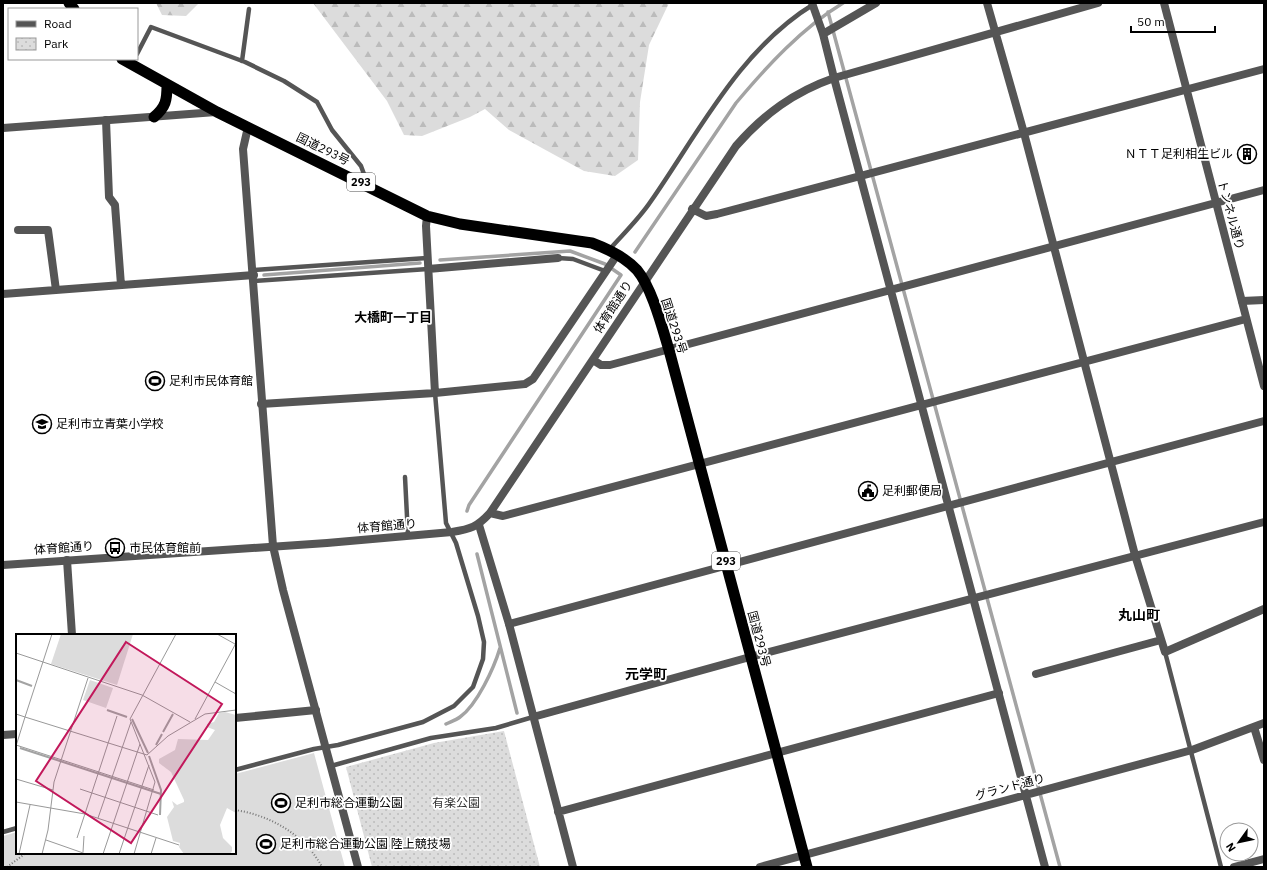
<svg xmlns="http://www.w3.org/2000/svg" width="1267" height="870" viewBox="0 0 1267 870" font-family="'IBM Plex Sans','Noto Sans JP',sans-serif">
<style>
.grass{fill:#dcdcdc}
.forest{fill:url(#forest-firs)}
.park{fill:url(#park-dots)}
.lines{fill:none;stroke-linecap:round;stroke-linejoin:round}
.stream{stroke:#a3a3a3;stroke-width:3.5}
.path{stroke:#777;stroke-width:2;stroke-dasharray:1 2;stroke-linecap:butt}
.service{stroke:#555;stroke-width:4.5}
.minor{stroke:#555;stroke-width:8}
.tertiary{stroke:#555;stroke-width:8}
.trunk{stroke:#000;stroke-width:11}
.labels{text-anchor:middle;stroke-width:3.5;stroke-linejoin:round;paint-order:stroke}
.shield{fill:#fff;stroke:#4c4c4c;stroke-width:1}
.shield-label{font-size:11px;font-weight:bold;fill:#000}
.street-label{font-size:12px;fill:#000;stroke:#fff}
.poi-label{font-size:12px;fill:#000;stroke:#fff;text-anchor:start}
.park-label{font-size:12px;fill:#333;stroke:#fff}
.neighbourhood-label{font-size:13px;font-weight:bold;fill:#000;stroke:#fff}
.quarter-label{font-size:14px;font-weight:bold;fill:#000;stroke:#fff}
.inset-river{fill:none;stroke:#a3a3a3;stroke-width:2}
.inset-road{fill:none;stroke:#999;stroke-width:1}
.view{fill:#c2185b;fill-opacity:0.15;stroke:#c2185b;stroke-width:2}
.inset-edge{fill:none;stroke:#000;stroke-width:2}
</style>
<defs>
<pattern id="forest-firs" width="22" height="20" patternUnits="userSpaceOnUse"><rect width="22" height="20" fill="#dcdcdc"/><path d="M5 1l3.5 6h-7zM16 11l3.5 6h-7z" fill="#bbb"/></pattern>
<pattern id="park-dots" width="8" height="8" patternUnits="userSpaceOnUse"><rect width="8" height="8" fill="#dcdcdc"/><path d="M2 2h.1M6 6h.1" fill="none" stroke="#bbb" stroke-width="1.8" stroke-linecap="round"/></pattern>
</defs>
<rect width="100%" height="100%" fill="#fff"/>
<!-- grass -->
<path class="grass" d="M314,753l31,114h-342v-31l14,-4v21h218v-79z"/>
<!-- forest -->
<path class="forest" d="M156,3h43l-13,13 -24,-1z
M313,3h356l-20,42 -9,57 -2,58 -23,16 -31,-5 -75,-41 -24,-21 -15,8 -48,19 -18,-1 -17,-34z"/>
<!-- park -->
<path class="park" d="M504,731l36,136h-168l-26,-100 88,-24z"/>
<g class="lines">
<!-- stream -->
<path class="stream" d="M828,12l232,855
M635,252l101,-149c31,-37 66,-75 107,-100
M440,260l130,-9 35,13 16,11 -152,230 -2,6
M264,275l156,-12
M477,554l40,159
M446,724c4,-2 10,-4 14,-7 17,-12 34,-49 40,-69"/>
<!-- path -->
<path class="path" d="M235,810c35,5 70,25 87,57
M7,867l19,-14"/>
<!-- service -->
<path class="service" d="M137,54l14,-27 94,35 39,19 33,21 15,28 29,36 7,19
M242,61l7,-52
M609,250c14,-16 30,-31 42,-49 48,-69 89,-152 163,-197
M558,258l15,1 32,12
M253,270l174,-12
M254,281l174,-12
M405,477l3,59
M1165,652l56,215
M331,766l100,-28 65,-10 37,-11
M235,770l79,-21 24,-4 85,-23 31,-16 19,-19 10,-28 1,-17 -6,-26 -22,-73 -10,-20 -11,-130
M3,832l14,-4"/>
<!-- minor -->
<path class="minor" d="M812,3l11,31 11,44
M823,34l53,-31
M106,120l3,77 6,8 6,80
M427,216l-1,10 9,167
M18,230h30l8,60
M428,269l130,-11
M3,294l251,-19
M1242,301l22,-1
M261,404l174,-11 90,-9 8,-5 84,-124
M479,525l30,99 64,243
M1135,555l30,97 99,-43
M67,560l5,75
M1036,674l125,-34
M533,717l217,-60 514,-135
M235,718l81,-8
M3,735l14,-1
M558,812l441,-119
M1234,867l30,-8"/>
<!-- tertiary -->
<path class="tertiary" d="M987,3l37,130 111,422
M1164,3l100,383
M834,78l211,789
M248,127l-5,22 30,397 10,44 75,277
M3,128l213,-16
M692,209l14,7 11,-2 547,-145
M593,360l8,5h9l654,-175
M490,513l13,3 743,-197
M3,565l324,-22 125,-11c19,-3 25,-5 38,-19l246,-367c28,-32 58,-54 98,-68l264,-75
M509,624l755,-203
M1254,727l10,33
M760,867l432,-117 72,-27"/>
<!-- trunk -->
<path class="trunk" d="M69,3l5,6
M122,59l95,53 210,104 33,8 132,19c16,6 34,15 45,27 15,18 25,57 32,80l138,517
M154,117c12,-10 13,-17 13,-32"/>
</g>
<!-- icons -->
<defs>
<g id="building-ring" transform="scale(1)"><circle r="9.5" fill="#fff" stroke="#000" stroke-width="1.5"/><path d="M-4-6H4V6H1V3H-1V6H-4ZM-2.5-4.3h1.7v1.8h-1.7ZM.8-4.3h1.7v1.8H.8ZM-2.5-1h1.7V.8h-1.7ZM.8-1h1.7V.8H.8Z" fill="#000"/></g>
<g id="stadium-ring" transform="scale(1)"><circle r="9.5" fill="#fff" stroke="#000" stroke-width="1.5"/><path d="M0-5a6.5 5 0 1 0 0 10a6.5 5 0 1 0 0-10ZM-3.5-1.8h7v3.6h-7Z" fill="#000"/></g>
<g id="school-ring" transform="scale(1)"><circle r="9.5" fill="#fff" stroke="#000" stroke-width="1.5"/><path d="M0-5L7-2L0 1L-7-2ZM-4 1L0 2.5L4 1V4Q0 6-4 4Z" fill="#000"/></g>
<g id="civic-ring" transform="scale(1)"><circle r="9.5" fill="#fff" stroke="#000" stroke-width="1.5"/><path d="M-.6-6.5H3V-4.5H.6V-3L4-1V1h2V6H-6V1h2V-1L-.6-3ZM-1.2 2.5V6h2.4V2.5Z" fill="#000"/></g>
<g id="bus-ring" transform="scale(1)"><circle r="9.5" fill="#fff" stroke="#000" stroke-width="1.5"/><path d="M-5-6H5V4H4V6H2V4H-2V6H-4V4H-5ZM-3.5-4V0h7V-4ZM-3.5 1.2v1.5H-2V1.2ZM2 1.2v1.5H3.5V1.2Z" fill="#000"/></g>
</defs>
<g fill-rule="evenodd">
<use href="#building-ring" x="1247" y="154"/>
<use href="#stadium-ring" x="155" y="381"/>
<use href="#school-ring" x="42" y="424"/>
<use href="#civic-ring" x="868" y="491"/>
<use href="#bus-ring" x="115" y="548"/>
<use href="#stadium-ring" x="281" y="803"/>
<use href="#stadium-ring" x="266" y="844"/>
</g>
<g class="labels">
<!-- shield labels -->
<g class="shield">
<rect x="347" y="173" width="28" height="18" rx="3"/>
<rect x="712" y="552" width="28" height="18" rx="3"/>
</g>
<g class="shield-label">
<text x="361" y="186">293</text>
<text x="726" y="565">293</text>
</g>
<!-- street labels -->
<g class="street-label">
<text transform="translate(323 149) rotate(26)" y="4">国道293号</text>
<text transform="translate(1231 215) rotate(75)" y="4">トンネル通り</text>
<text transform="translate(613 307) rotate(-57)" y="4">体育館通り</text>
<text transform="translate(674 326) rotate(72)" y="4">国道293号</text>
<text transform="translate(387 526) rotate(-5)" y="4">体育館通り</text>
<text transform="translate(64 548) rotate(-4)" y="4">体育館通り</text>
<text transform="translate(759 639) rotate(75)" y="4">国道293号</text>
<text transform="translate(1010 787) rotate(-15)" y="4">グランド通り</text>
</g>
<!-- poi labels -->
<g class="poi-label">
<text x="1233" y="158" text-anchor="end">ＮＴＴ足利相生ビル</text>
<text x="169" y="385">足利市民体育館</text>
<text x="56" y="428">足利市立青葉小学校</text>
<text x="882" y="495">足利郵便局</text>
<text x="129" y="552">市民体育館前</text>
<text x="295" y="807">足利市総合運動公園</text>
<text x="280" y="848">足利市総合運動公園 陸上競技場</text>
</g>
<!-- park labels -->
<g class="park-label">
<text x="456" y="807">有楽公園</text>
</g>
<!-- neighbourhood labels -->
<g class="neighbourhood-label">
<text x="393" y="322">大橋町一丁目</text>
</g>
<!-- quarter labels -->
<g class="quarter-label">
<text x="1139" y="620">丸山町</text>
<text x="646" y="679">元学町</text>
</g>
</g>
<!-- overview -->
<g transform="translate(16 634)">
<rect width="220" height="220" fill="#fff"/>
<path d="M45,0h72l-16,51 -66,-21z" fill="#dcdcdc"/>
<path d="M209,78l11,3v98l-9,-5 -7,17 3,13 9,9v4l-2,3h-46l-5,-7 1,-4 -7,-2 -6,-24 7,-10 -2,-6 5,4 7,-3v-2l-13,-28 -12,-9v-4l16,-9 3,-11 30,1 7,-10 -8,-3v-3l7,-2 5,-9z" fill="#dcdcdc"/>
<path d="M74,46l23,8 -7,20 -23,-8z" fill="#dcdcdc"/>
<path class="inset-river" d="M0,46l16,6M91,76l20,7M116,85l16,34M147,98l10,-18M140,111l6,-11M4,114l141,46M133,122l12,34 -1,25"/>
<path class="inset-road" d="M201,0l18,10M0,19l126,42 48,27M199,48l21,12M0,80l9,3 27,-83M179,85l41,-76M0,111l138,45M0,112l9,-29 122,38 21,-19 37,-22 31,-4M0,145l37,11M64,155l78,26M0,168l69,12 94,31M82,184l33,-96M61,204l40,-122M30,206l40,14M67,218l1,-16M3,220l11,-49M26,220l6,-24 6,-48 34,-104M87,220l37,-110M103,220l30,-89M118,220l21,-72 -25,-63 46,-85M135,220l5,-16"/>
<path class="view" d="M110,8l96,62 -91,139 -95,-62z"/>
<rect width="220" height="220" class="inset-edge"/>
</g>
<!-- border -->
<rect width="1267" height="870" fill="none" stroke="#000000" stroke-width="8"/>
<!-- legend -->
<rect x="8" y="8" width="130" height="52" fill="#ffffff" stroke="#999999"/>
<rect x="16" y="21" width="20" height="6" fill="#555555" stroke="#999999"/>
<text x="44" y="28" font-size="12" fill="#000000">Road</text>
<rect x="16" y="38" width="20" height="12" fill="url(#park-dots)" stroke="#999999"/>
<text x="44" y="48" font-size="12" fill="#000000">Park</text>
<!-- north arrow -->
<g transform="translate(1239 842) rotate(237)"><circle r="19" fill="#ffffff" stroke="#999999"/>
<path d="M0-3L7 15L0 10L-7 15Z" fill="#000000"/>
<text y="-6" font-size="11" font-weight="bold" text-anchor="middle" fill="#000000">N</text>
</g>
<!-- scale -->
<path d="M1131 26v6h84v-6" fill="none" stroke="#000000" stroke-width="2"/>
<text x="1137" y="26" font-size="12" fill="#000000" stroke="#ffffff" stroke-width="3" paint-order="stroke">50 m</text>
</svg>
